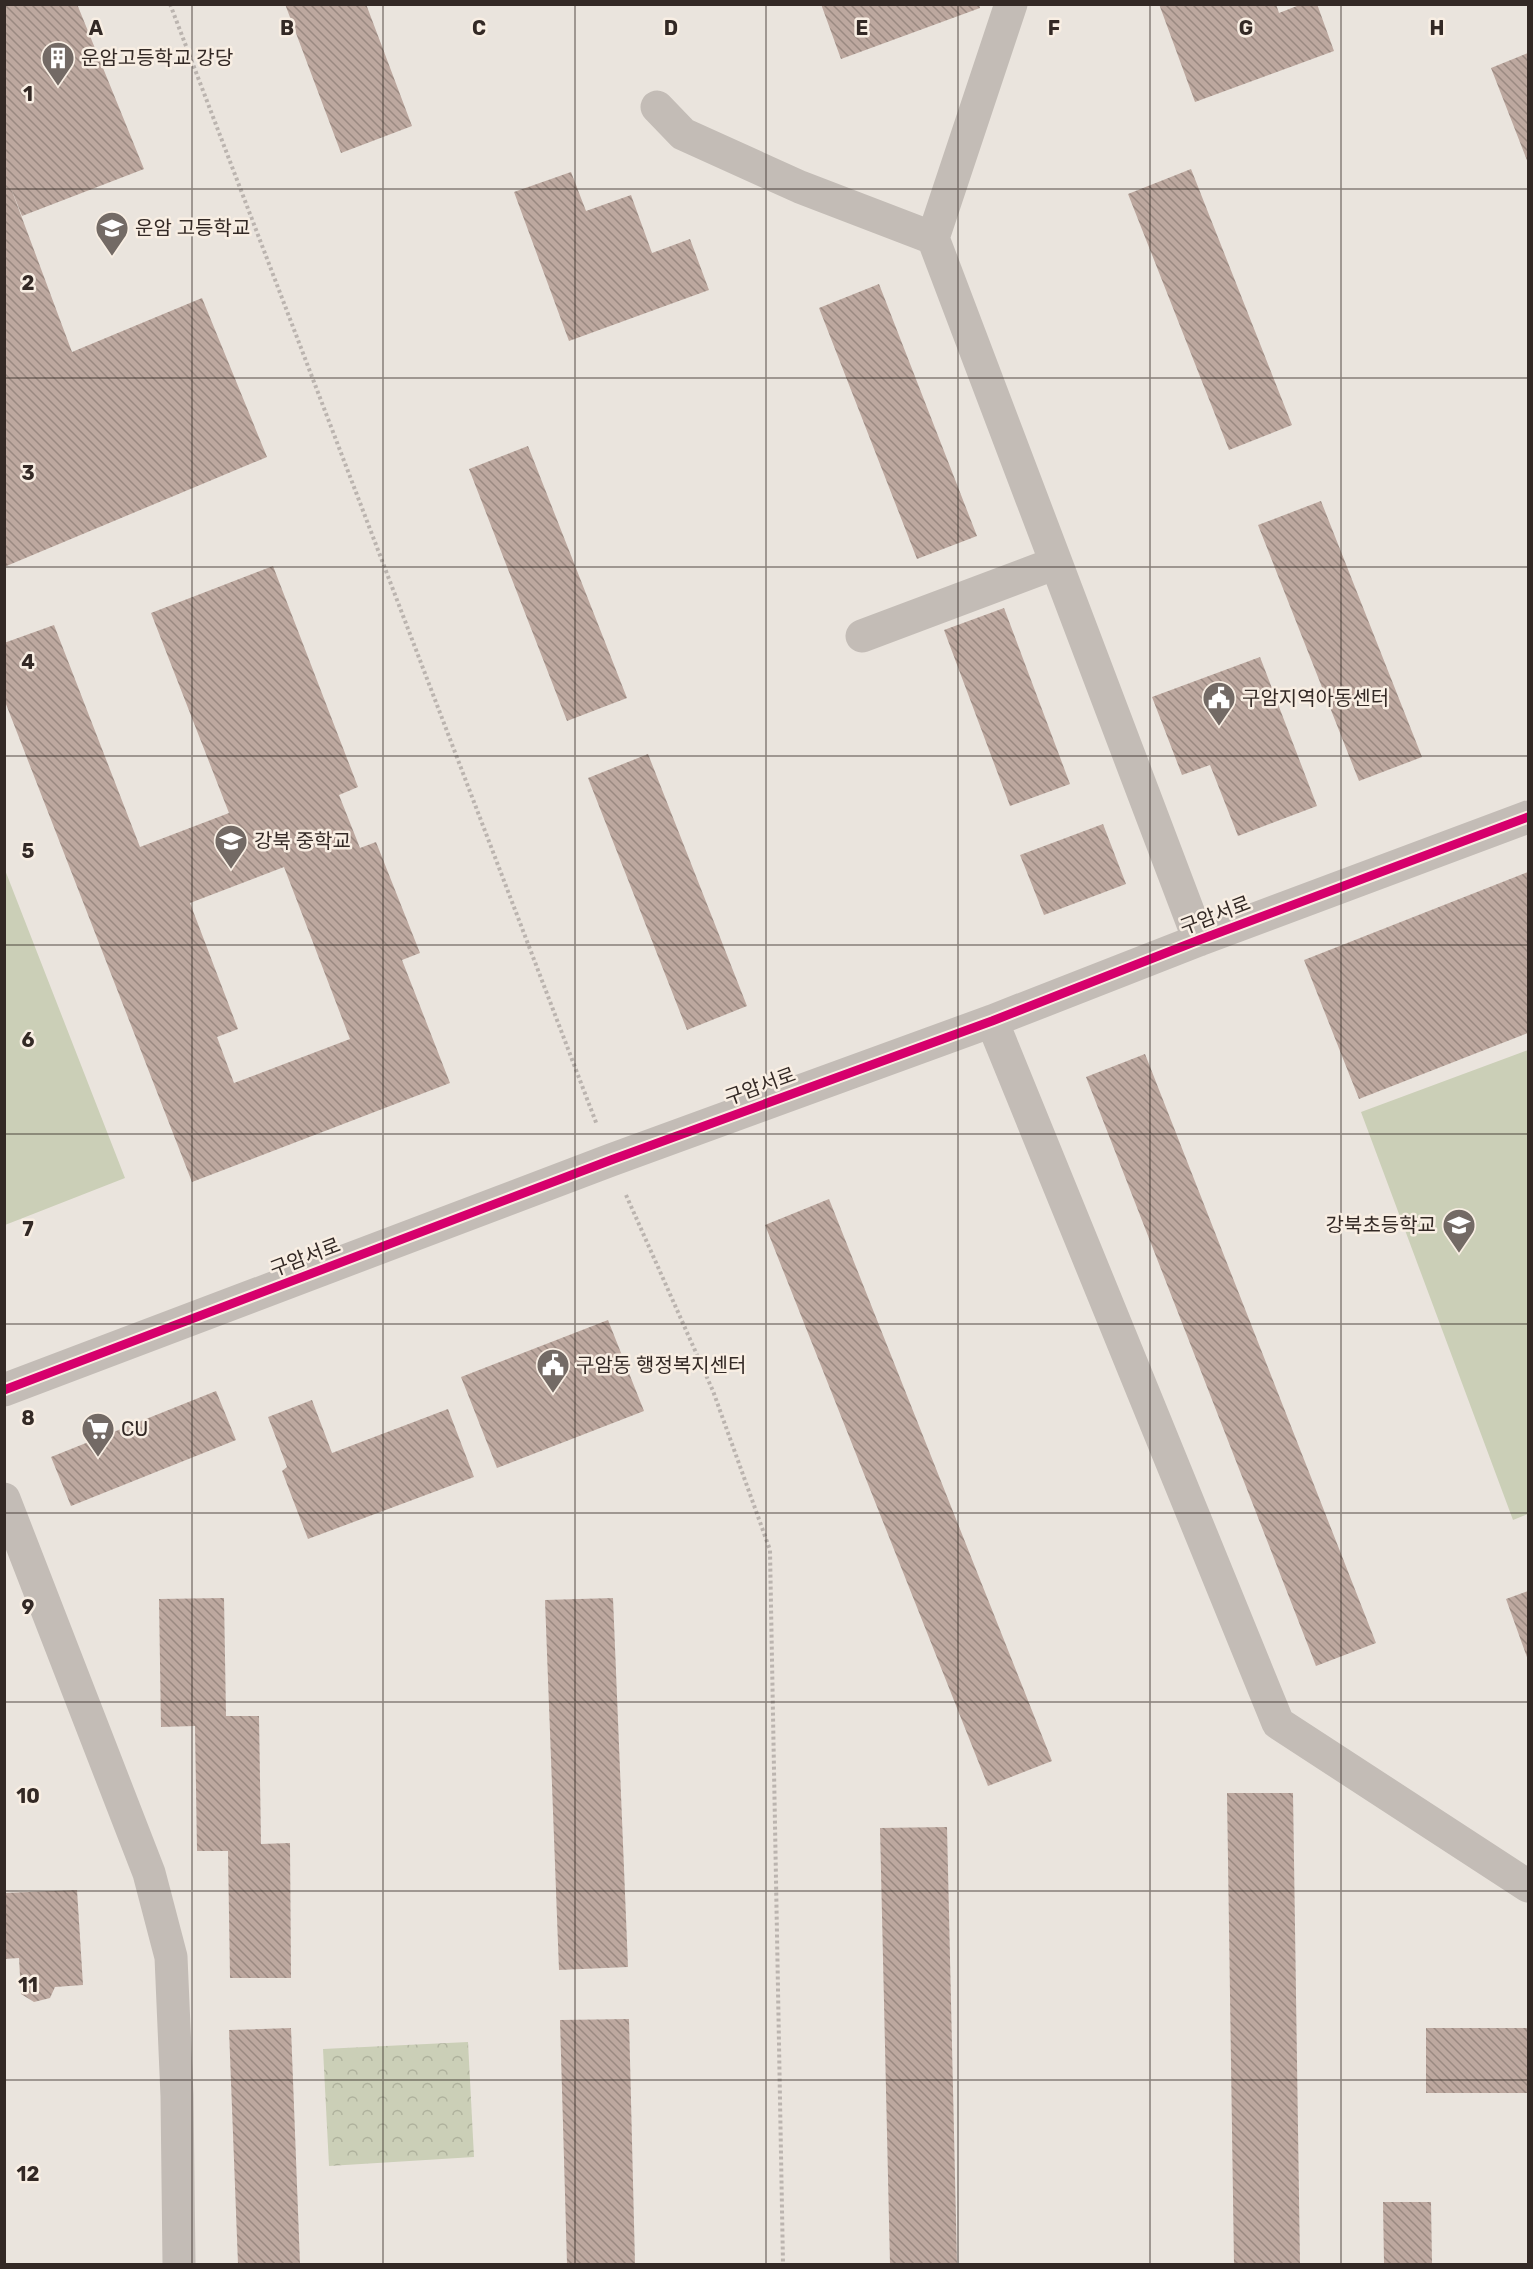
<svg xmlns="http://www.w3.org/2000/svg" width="1533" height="2269" viewBox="0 0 1533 2269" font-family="Rubik,'Noto Sans KR',sans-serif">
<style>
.park{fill:url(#park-crowns)}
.garden{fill:#cbcfb7}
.building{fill:url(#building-back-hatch);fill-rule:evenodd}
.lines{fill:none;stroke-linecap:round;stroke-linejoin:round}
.path{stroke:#bbb4af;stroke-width:4;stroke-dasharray:3 3;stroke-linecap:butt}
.minor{stroke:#c3bcb6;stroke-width:33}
.cycleway-casing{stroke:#f8eee3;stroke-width:13}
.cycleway{stroke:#d6006c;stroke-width:9}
.grid{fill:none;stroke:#332925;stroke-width:1.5;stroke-opacity:0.55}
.labels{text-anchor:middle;stroke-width:5;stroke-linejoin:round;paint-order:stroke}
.poi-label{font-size:20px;fill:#332925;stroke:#f8eee3;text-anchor:start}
.street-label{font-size:20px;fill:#332925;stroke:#f8eee3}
.grid-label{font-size:20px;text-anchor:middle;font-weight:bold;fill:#332925;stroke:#f8eee3;stroke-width:5;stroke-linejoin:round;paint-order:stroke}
</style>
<defs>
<pattern id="park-crowns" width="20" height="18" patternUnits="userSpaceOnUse" patternTransform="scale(1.5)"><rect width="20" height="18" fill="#cbcfb7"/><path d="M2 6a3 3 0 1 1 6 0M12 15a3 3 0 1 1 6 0" fill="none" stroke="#afb29d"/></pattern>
<pattern id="building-back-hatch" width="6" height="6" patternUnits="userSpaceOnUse" patternTransform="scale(1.5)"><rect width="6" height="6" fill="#bda89f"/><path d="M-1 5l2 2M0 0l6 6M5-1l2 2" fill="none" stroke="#9a8981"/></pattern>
</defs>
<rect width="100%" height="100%" fill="#eae4dd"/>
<!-- park -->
<path class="park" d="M468,2042l6,115 -145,9 -6,-117z"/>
<!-- garden -->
<path class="garden" d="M5,870l120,308 -120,47h-1z
M1528,1050v464l-15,6 -152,-408z"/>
<!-- building -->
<path class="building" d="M5,4h72l67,165 -122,47 -13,-33 63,169 130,-54 65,159 -263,110z
M285,4h81l46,122 -71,27z
M821,4h158l1,4 -139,51z
M1159,4h117l3,9 23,-9h15l17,47 -139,51z
M1528,53v110l-37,-95z
M1191,169l101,256 -63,25 -101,-256z
M571,172l15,39 45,-16 21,58 38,-14 19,51 -140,51 -55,-149z
M879,284l98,252 -60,23 -98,-251z
M528,446l99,252 -60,23 -98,-252z
M1321,501l101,256 -63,24 -101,-256z
M273,566l85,221 -19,8 21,53 16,-6 44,111 -18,7 48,123 -258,99 -188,-483v-56l50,-18 86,222 89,-34 -78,-200zM284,867l66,172 -116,44 -17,-46 21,-8 -48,-126z
M1004,608l66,176 -60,22 -66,-176z
M1260,657l57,149 -79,30 -28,-71 -28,10 -30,-78z
M648,754l99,252 -60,24 -99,-252z
M1103,824l23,60 -82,31 -24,-60z
M1528,872v161l-169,66 -55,-139z
M1145,1054l231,589 -60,23 -230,-589z
M829,1199l223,562 -64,25 -223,-561z
M608,1320l36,91 -147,57 -36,-91z
M216,1391l20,49 -165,66 -20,-49z
M312,1400l20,53 116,-44 26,68 -166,62 -26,-68 5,-4 -19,-50z
M1528,1591v69l-22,-61z
M224,1598l2,118h33l2,128 29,-1 1,135h-61l-2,-127h-31l-2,-125 -34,1 -2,-128z
M613,1598l15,369 -69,3 -14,-370z
M1227,1793h66l7,471h-66z
M947,1827l10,437h-67l-10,-436z
M77,1890l6,95 -28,2 -5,11 -16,4 -13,-8 -2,-36 -15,1v-66z
M629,2019l6,245h-68l-7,-244z
M291,2028l9,236h-62l-9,-234z
M1426,2028h102v65h-102z
M1383,2202h48l1,62h-48z"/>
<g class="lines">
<!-- path -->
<path class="path" d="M170,4l427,1121
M626,1195l87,196 57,159 13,714"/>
<!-- minor -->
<path class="minor" d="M1011,4l-78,234 266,702
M657,107l26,27 117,53 133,51
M862,636l194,-73
M992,1021l286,702 250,163
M4,1390l607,-230 381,-139 207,-81 329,-123
M4,1499l145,374 22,84 6,139 2,168"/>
<!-- cycleway casing -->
<g class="cycleway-casing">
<path id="cycleway" d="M4,1390l607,-230 381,-139 207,-81 329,-123"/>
</g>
<!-- cycleway -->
<use href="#cycleway" class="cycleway"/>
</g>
<!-- grid -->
<path class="grid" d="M192,4v2260M383,4v2260M575,4v2260M766,4v2260M958,4v2260M1150,4v2260M1341,4v2260M4,189h1524M4,378h1524M4,567h1524M4,756h1524M4,945h1524M4,1134h1524M4,1324h1524M4,1513h1524M4,1702h1524M4,1891h1524M4,2080h1524"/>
<!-- icons -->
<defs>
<g id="building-pin" transform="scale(1.725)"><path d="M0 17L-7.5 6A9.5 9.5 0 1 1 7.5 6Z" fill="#736a65" stroke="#f8eee3"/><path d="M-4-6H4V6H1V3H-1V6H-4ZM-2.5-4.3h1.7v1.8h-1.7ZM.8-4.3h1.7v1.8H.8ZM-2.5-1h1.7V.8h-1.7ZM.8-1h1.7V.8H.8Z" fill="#fff"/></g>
<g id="school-pin" transform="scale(1.725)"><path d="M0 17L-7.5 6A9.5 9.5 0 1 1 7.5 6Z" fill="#736a65" stroke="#f8eee3"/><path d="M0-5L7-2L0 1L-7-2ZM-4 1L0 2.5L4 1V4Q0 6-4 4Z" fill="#fff"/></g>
<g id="civic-pin" transform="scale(1.725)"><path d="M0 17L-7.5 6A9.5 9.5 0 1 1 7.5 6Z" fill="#736a65" stroke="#f8eee3"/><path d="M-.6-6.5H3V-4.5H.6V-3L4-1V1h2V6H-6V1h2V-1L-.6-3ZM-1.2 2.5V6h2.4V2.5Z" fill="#fff"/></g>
<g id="supermarket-pin" transform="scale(1.725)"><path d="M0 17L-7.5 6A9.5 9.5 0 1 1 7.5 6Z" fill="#736a65" stroke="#f8eee3"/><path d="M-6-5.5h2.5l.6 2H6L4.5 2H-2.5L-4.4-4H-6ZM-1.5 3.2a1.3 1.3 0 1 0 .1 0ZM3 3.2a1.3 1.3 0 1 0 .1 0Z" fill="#fff"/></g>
</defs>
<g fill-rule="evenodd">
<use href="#building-pin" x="58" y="58"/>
<use href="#school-pin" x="112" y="228"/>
<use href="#civic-pin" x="1219" y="698"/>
<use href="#school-pin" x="231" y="841"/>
<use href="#school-pin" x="1459" y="1225"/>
<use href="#civic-pin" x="553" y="1365"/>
<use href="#supermarket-pin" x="98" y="1429"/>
</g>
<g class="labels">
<!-- poi labels -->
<g class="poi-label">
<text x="81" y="65">운암고등학교 강당</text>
<text x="135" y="235">운암 고등학교</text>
<text x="1242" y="705">구암지역아동센터</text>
<text x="254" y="848">강북 중학교</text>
<text x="1436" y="1232" text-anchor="end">강북초등학교</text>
<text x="576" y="1372">구암동 행정복지센터</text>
<text x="121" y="1436">CU</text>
</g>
<!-- street labels -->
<g class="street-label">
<text transform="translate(1215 915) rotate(-21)" y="7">구암서로</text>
<text transform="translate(760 1086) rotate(-20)" y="7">구암서로</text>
<text transform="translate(305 1257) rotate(-21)" y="7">구암서로</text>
</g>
</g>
<g class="grid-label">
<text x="96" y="35">A</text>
<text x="287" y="35">B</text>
<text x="479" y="35">C</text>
<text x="671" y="35">D</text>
<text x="862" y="35">E</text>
<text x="1054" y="35">F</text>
<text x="1246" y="35">G</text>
<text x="1437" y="35">H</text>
<text x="28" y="101">1</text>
<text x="28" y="290">2</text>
<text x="28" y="480">3</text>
<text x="28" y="669">4</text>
<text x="28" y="858">5</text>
<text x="28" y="1047">6</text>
<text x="28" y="1236">7</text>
<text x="28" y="1425">8</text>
<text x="28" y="1614">9</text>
<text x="28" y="1803">10</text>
<text x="28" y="1992">11</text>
<text x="28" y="2181">12</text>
</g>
<!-- border -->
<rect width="1533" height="2269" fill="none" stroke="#332925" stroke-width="12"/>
</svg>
